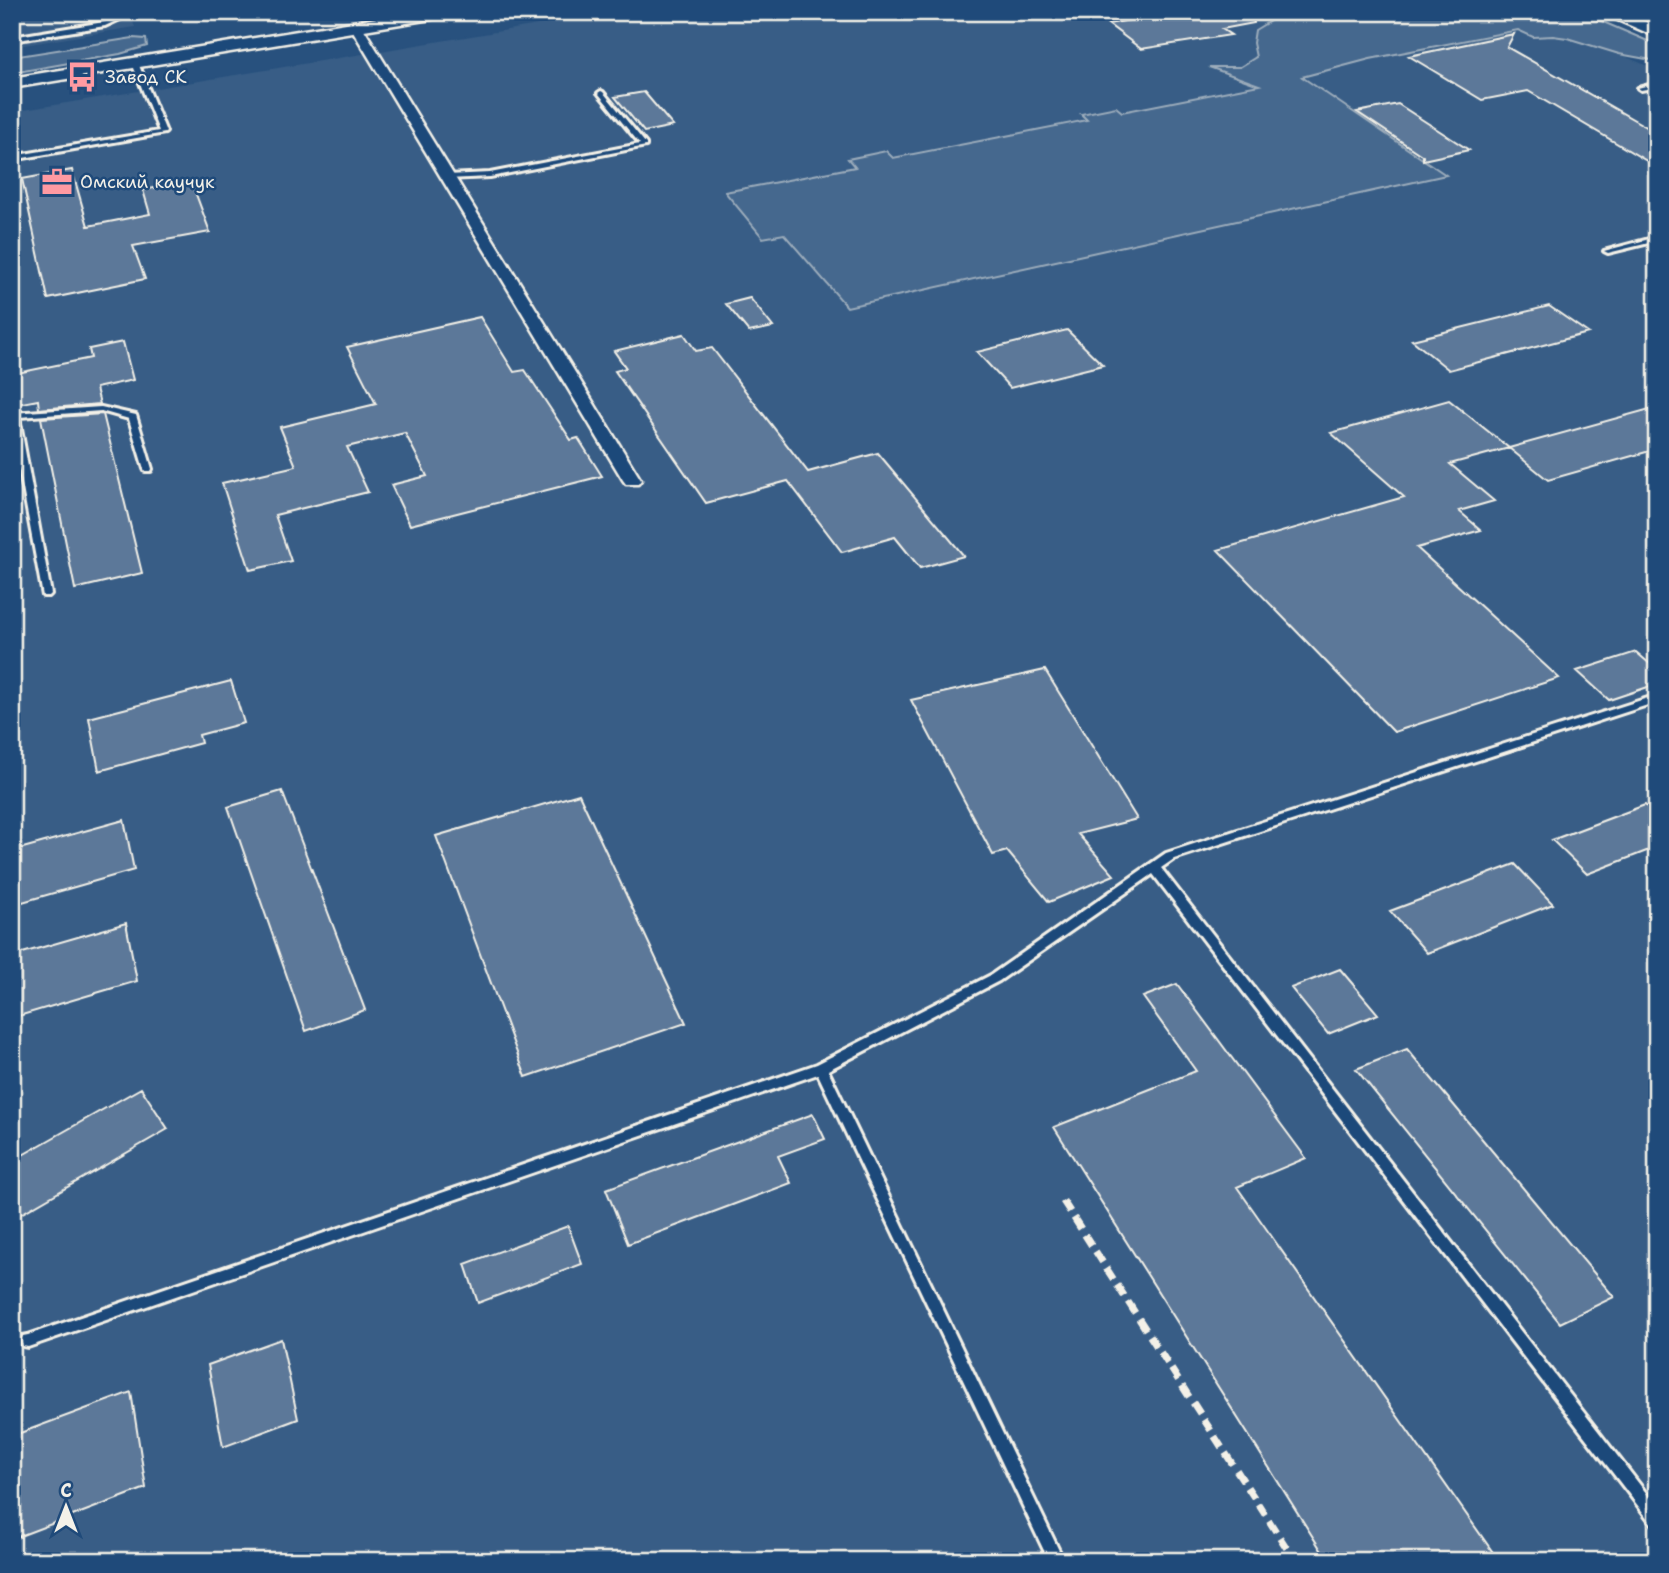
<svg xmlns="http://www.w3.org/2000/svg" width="1669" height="1573" viewBox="0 0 1669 1573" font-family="'Shantell Sans',sans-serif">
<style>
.built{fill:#375d86}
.green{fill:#45688e;stroke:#9cacbb;stroke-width:2}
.building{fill:#5b7899;stroke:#f4f1e8;stroke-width:2}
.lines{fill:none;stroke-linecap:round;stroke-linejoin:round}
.lane-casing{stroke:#f4f1e8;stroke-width:6}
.street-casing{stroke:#f4f1e8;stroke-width:5}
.secondary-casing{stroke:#f4f1e8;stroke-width:5}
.lane{fill:#1f4a7a;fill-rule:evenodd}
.street{fill:#1f4a7a;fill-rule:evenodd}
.secondary{fill:#1f4a7a;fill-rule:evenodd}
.rail{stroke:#f4f1e8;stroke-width:7;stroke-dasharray:13 7;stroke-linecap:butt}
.labels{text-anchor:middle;stroke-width:5;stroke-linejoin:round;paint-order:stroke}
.far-poi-label{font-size:18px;fill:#f4f1e8;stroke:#1f4a7a;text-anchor:start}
</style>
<rect width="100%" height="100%" fill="#28517e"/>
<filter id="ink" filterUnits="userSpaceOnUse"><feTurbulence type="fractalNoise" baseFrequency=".0143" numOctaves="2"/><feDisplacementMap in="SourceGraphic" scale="14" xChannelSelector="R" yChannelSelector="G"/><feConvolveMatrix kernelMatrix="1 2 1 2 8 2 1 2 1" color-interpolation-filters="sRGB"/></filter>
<g filter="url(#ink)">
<!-- built -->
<path class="built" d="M12,12h117l6,15 -123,20z
M616,12h905l136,58v1491h-1645v-1449z"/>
<!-- green -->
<path class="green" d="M1292,12h288l77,33v16l-38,-7 -52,-16 -14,-2 -20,1 -15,-7 -148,29 -68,18 144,98 -599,132 -63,-73 -21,4 -38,-46 130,-25 -7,-8 38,-8 7,7 194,-38 -6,-6 35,-7 6,5 137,-27 -50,-18h31l16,-10 -3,-14 2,-13 20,-12z
M133,38l13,1 1,7 -27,8 -108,19v-16z"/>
<!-- building -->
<path class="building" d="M1175,12h78l1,11 -32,6 9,6 -90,14 -33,-25z
M1514,34l-7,13 150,86v34l-129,-76 -46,9 -73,-44z
M644,92l29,34 -29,6 -29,-35z
M1398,104l71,46 -46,10v-4l-66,-44z
M72,170l16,56 62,-12 -7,-24 48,-9 19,51 -77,14 12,33 -97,20 -26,-120z
M750,298l23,29 -24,5 -23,-28z
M1549,306l39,27 -139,37 -37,-30z
M480,317l34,55 11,-2 46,70 7,-2 24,38 -192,49 -19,-40 36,-9 -22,-43 -58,14 21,45 -93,23 16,46 -41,9 -28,-87 74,-17 -16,-39 96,-23 -29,-57z
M1067,330l36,35 -93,23 -33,-36z
M684,334l12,17 16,-3 96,124 70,-19 86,103 -44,12 -25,-31 -53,15 -54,-71 -82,22 -91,-132 11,-3 -12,-17z
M123,342l10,38 -37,8 4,16 -61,5 -1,-9 -26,5v-31l79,-16 -2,-9z
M1449,400l60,48 -59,16 44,37 -35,10 22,19 -64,18 142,130 -165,54 -176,-182 186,-53 -73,-64z
M1657,407v42l-109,31 -39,-32z
M103,414l39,159 -67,16 -34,-171z
M1636,652l21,18v14l-48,16 -32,-29z
M1045,670l92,149 -59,15 36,41 -65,27 -42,-51 -14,4 -82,-155z
M231,681l13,42 -45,12 2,8 -102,28 -10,-53z
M282,791l83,219 -59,21 -78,-224z
M579,794l107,229 -160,54 -90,-241z
M1645,805l12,11v31l-70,27 -35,-34z
M124,820l10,50 -122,35v-54z
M1515,864l38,40 -126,49 -37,-42z
M126,923l11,58 -125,37v-62z
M1340,969l38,45 -50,20 -37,-46z
M1177,984l129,174 -69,29 262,374h-171l-274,-434 142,-56 -53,-74z
M1407,1049l207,248 -54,26 -204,-254z
M141,1088l27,41 -156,90v-58z
M813,1114l12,25 -47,17 13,27 -163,61 -22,-55z
M568,1226l14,38 -104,39 -13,-39z
M281,1339l17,80 -75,28 -15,-82z
M131,1392l15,96 -134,51v-103z"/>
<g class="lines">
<!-- lane casing -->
<g class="lane-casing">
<path id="lane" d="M127,12h8l-30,14 -93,15v-4l92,-15z
M1112,12h13l-18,5 -3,-2z
M1636,12h7l-14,9h-4v-2z
M135,61l3,2 28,69 -1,1 -153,27v-4l147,-25 -27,-68z
M1657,83v4l-16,3 -3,-2z
M601,91l2,1 43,52v2l-156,31 -43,2 -3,-2 3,-2 43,-2 150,-29 -41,-50 -1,-1z
M1657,237v4l-49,12 -4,-2z
M101,407l35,8 16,54 -1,2h-6l-1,-2 -15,-50 -28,-8 -82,6 32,177 -2,2h-6l-31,-167v-16z
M1657,695v7l-483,157 -13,9 496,639v19l-5,-2 -499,-650 -154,107 -171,89 236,491h-15l-231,-487 -790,273 -5,-1 -2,-5 2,-5 5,-1 789,-271 174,-89 175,-122z"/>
</g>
<!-- street casing -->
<g class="street-casing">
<path id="street" d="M356,22l6,4 279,454 -3,4h-12l-3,-4 -273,-454z"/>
</g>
<!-- secondary casing -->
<g class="secondary-casing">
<path id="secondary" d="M413,12h38l-8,5 -431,71v-10z
M1599,12h22l36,14v11z"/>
</g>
<!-- lane -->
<use href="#lane" class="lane"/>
<!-- street -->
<use href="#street" class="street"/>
<!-- secondary -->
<use href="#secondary" class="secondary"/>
<!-- rail -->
<path class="rail" d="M1063,1201l232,360"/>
</g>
</g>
<!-- icons -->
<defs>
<g id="bus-bare" transform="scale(2.415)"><path d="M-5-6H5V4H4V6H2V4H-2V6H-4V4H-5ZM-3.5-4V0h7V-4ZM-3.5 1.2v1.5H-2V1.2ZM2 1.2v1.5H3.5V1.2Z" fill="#ff9aa2" stroke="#1f4a7a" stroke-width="2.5" paint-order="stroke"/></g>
<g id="office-bare" transform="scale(2.415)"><path d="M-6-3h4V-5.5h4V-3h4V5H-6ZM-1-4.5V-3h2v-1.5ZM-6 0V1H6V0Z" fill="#ff9aa2" stroke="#1f4a7a" stroke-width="2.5" paint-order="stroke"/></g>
</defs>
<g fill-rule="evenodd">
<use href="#bus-bare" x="82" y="77"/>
<use href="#office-bare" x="57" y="182"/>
</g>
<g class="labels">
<!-- far-poi labels -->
<g class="far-poi-label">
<text x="105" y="83">Завод СК</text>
<text x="80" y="188">Омский каучук</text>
</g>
</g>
<!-- margin -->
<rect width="1669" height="1573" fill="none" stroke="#1f4a7a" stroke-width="42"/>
<rect x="21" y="21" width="1627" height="1531" fill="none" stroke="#f4f1e8" stroke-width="2.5" filter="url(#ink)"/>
<!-- north arrow -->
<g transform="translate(66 1507)" stroke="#1f4a7a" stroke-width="5" paint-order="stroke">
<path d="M0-5L12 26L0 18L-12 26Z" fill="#f4f1e8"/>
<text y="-10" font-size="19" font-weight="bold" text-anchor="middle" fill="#f4f1e8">С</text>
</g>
</svg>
